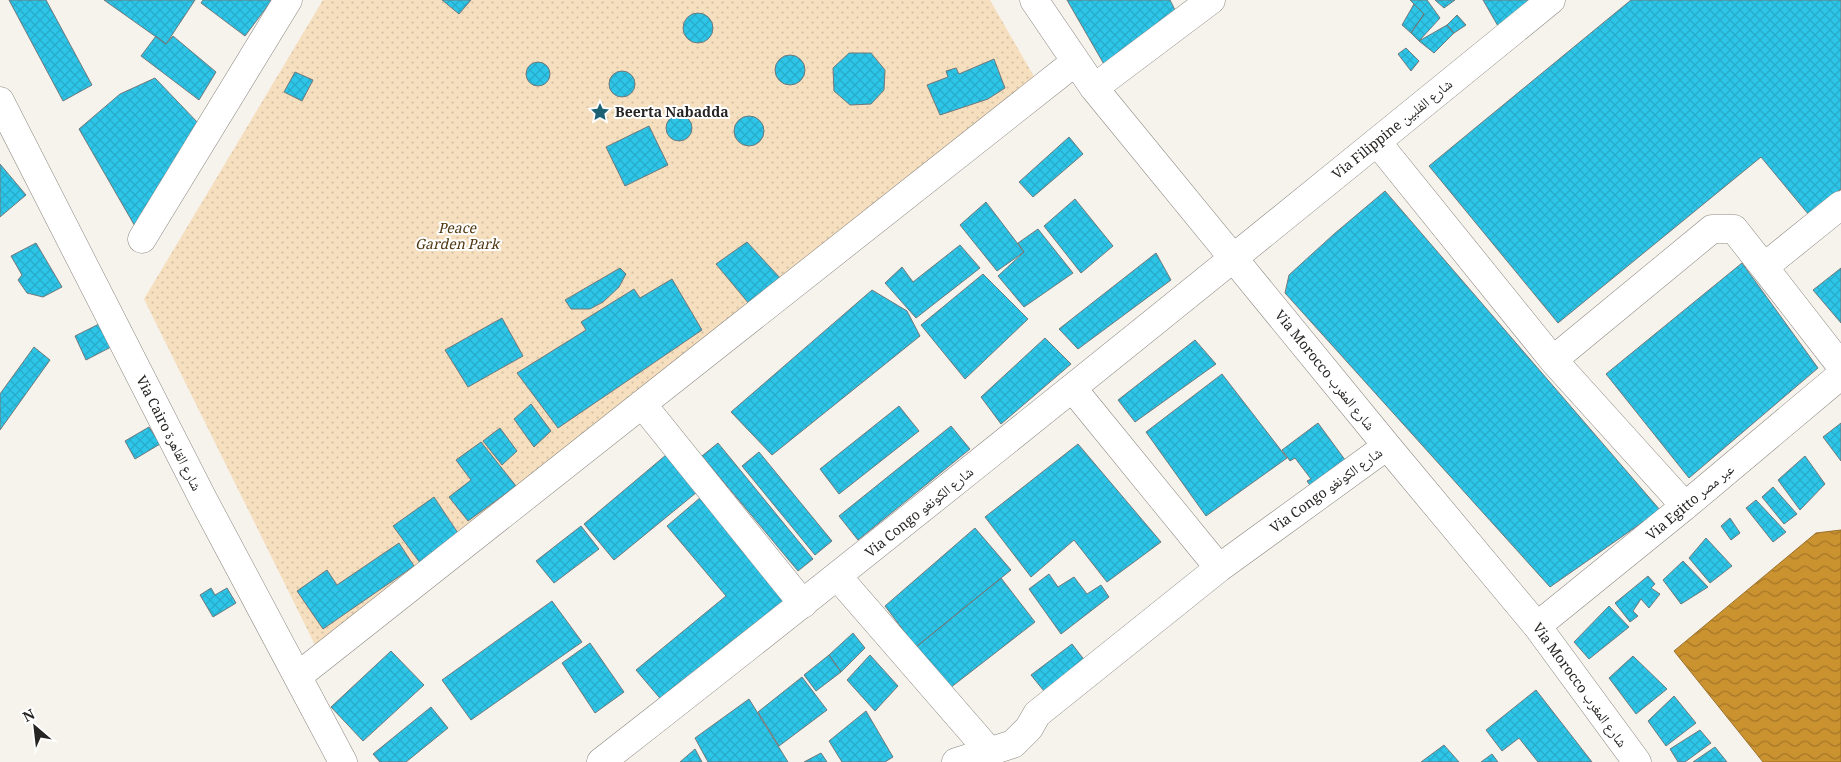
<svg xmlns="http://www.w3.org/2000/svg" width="1841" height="762" viewBox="0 0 1841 762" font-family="Georgia,'Noto Naskh Arabic',serif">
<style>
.park{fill:url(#park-dots)}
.water{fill:url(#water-waves);stroke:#9a712c}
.building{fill:url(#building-cross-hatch);stroke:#70787a}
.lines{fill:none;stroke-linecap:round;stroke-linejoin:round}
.street-casing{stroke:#8b8781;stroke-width:29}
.secondary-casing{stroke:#8b8781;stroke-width:29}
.street{stroke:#fff;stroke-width:28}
.secondary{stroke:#fff;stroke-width:28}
.labels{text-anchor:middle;stroke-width:4;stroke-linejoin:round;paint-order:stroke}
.poi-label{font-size:14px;font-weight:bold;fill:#272523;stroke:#fff;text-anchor:start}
.street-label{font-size:14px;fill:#272523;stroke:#fff}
.park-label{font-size:14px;font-style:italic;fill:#503811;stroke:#fff}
</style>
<defs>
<pattern id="park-dots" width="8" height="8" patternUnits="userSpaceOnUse" patternTransform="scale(1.25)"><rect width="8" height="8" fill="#f6dfbe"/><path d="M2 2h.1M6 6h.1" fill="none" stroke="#d3bfa3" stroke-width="1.8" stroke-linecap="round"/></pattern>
<pattern id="water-waves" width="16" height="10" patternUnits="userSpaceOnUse" patternTransform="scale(1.25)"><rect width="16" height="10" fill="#cb9230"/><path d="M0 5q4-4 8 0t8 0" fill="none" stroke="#a57728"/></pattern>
<pattern id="building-cross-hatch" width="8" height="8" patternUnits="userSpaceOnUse" patternTransform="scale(1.25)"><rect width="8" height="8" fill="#2dc6e9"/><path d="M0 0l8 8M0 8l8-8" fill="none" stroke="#28aac8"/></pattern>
</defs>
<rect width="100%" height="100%" fill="#f6f2ec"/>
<!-- park -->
<path class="park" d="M323,0h667l46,80 -720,567 -172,-348z"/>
<!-- water -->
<path class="water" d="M1841,530v232h-78l-89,-111 142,-118z"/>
<!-- building -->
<path class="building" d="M9,0h37l46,85 -29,16z
M104,0h91l-29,44z
M203,0h69l-27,36 -44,-33z
M442,0h29l-12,14z
M1067,0h103l6,12 -71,54z
M1410,0h17l13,18 -21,23 -8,-8 13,-19z
M1435,0h20l-11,8z
M1483,0h58l-39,33z
M1631,0h210v189l-32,26 -48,-58 -203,166 -129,-157z
M1414,4l10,10 -13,19 -9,-8z
M683 28a15 15 0 1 1 30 0a15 15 0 1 1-30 0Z
M1457,15l9,10 -12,8 -7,-8z
M1447,25l7,8 -20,20 -15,-12z
M156,36l10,8 7,-8 43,36 -17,28 -58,-44z
M1406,48l13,13 -8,10 -13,-17z
M849,53h22l14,17 -1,20 -13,14 -21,1 -16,-14 -1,-23z
M775 70a15 15 0 1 1 30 0a15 15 0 1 1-30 0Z
M994,59l11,29 -17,11 -48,16 -13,-30 21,-8 -2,-6 10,-3 3,6z
M526 74a12 12 0 1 1 24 0a12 12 0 1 1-24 0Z
M609 84a13 13 0 1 1 26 0a13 13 0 1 1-26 0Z
M295,72l18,8 -11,21 -18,-9z
M155,78l44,46 -63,104 -57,-99 41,-35z
M666 128a13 13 0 1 1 26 0a13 13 0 1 1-26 0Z
M734 131a15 15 0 1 1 30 0a15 15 0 1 1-30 0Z
M649,126l19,39 -43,21 -19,-39z
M1069,137l14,17 -50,43 -14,-15z
M0,164l26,31 -26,22z
M1385,191l275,319 -110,77 -265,-294 4,-18 45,-41z
M1075,199l38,47 -32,27 -37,-47z
M986,202l38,50 -27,19 -37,-46z
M1038,229l35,44 -49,34 -26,-31 26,-24 -6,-9z
M747,242l34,37 -31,26 -34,-41z
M36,243l26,44 -19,10 -16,-4 -9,-13 4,-5 -11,-19z
M960,245l20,23 -64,50 -31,-35 17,-16 11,15z
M1156,253l15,27 -93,69 -19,-20z
M1742,263l76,105 -129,110 -83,-104z
M620,268l6,6 -7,13 -16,15 -13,7h-19l-6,-9z
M1841,268v55l-28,-33z
M983,274l45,45 -63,60 -44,-54z
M672,279l30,51 -144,98 -41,-55 69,-43 -5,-8 53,-33 6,9z
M872,290l35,21 13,25 -148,119 -41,-43z
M502,318l21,38 -55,31 -23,-37z
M99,324l12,23 -25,13 -11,-24z
M1045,338l26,26 -70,60 -20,-27z
M1195,340l21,24 -81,58 -17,-22z
M34,347l16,13 -50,70v-36z
M1222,374l65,84 -81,58 -60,-84z
M531,404l20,27 -17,16 -20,-28z
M899,406l20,25 -80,63 -19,-25z
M1318,423l33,45 -35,26 -9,-13 4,-2 -16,-21 -5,3 -8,-11z
M1841,423v38l-18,-24z
M951,426l19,23 -112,91 -19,-24z
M149,427l11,17 -25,15 -10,-18z
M500,428l17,23 -15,14 -19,-24z
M481,442l35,44 -48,35 -19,-24 22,-17 -15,-20z
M718,443l95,116 -15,12 -96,-115z
M1078,444l83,98 -54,40 -33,-42 -43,37 -46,-60z
M759,452l73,89 -17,14 -73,-89z
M666,455l31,37 -83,68 -30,-36z
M1805,456l20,28 -25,26 -22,-30z
M1773,487l24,27 -13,10 -22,-27z
M434,497l28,42 -36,32 -33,-45z
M701,497l86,103 -123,103 -28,-33 90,-74 -59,-70z
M1756,500l30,32 -13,10 -27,-34z
M1730,518l10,15 -9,7 -10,-14z
M581,526l18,23 -45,34 -18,-22z
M975,528l36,42 -95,77 -31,-41z
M1706,538l26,28 -22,17 -21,-25z
M399,543l15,23 -91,63 -26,-38 30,-21 10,15z
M1683,561l25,26 -27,17 -18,-24z
M1049,574l9,13 16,-10 13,17 14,-9 8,12 -48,37 -32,-45z
M1648,576l7,8 -4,4 9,6 -11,14 -8,-9 -8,12 5,5 -8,6 -15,-19z
M1001,578l34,44 -85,66 -34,-41z
M211,588l4,7 12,-7 9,15 -23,14 -13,-22z
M552,601l30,41 -111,78 -29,-40z
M1609,606l20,21 -40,32 -15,-17z
M853,633l12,15 -24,24 -12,-17z
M590,643l34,49 -29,21 -33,-50z
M1072,644l17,22 -41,30 -17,-21z
M391,651l33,34 -61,56 -32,-34z
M829,655l12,17 -25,19 -12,-16z
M870,655l28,31 -23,25 -28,-31z
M1633,656l34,33 -31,25 -27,-36z
M802,677l25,33 -48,36 -21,-34z
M1536,690l56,72h-54l-19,-24 -17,13 -16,-21z
M1674,696l22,27 -30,23 -18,-25z
M749,699l39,63h-80l-13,-24z
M431,707l17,21 -42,34h-26l-7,-8z
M866,711l27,46 -8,5h-43l-13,-21z
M1700,730l11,13 -26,19h-7l-8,-13z
M1444,745l15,17h-38z
M1715,747l12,15h-34z
M695,749l7,13h-22z
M821,753l6,9h-23z
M1492,754l6,8h-17z"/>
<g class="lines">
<!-- street casing -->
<g class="street-casing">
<path id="street" d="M1034,0l60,88 293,358 150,180 100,136
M1094,88l117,-88
M1377,142l176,218 132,146
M142,239l146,-239
M1764,267l77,99
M1553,360l159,-131h22l30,38 77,-62
M1073,389l146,179
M642,404l161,200
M838,577l151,174
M1537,626l148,-120 156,-131
M298,676l777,-614
M956,762l57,-18 16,-16 8,-14 182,-146 168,-122"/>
</g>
<!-- secondary casing -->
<g class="secondary-casing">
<path id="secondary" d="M0,101l203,398 140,263
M601,762c320,-250 635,-505 950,-762"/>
</g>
<!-- street -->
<use href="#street" class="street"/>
<!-- secondary -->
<use href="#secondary" class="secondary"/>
</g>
<!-- icons -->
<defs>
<g id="sight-bare" transform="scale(1.5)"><path d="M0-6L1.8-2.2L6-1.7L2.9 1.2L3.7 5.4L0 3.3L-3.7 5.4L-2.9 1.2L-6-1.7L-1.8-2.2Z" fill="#1c6173" stroke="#fff" stroke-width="2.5" paint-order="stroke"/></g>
</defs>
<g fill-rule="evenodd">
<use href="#sight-bare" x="600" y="112"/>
</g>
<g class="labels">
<!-- poi labels -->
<g class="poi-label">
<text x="615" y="117">Beerta Nabadda</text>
</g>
<!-- street labels -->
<g class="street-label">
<text transform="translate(1392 129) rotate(-39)" y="5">Via Filippine شارع الفلبين</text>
<text transform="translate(1325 370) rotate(51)" y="5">Via Morocco شارع المغرب</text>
<text transform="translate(169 433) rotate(63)" y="5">Via Cairo شارع القاهرة</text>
<text transform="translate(1326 490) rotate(-36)" y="5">Via Congo شارع الكونغو</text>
<text transform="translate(1690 502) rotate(-40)" y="5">Via Egitto عبر مصر</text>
<text transform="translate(919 512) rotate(-39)" y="5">Via Congo شارع الكونغو</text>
<text transform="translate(1580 685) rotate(54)" y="5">Via Morocco شارع المغرب</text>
</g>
<!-- park labels -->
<g class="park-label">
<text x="457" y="233">Peace<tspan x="457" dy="16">Garden Park</tspan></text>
</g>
</g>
<!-- north arrow -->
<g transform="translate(35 727) rotate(332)" stroke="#ffffff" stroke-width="4" paint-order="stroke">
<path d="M0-4L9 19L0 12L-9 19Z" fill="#272523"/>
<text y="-8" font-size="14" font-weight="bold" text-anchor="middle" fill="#272523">N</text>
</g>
</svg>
